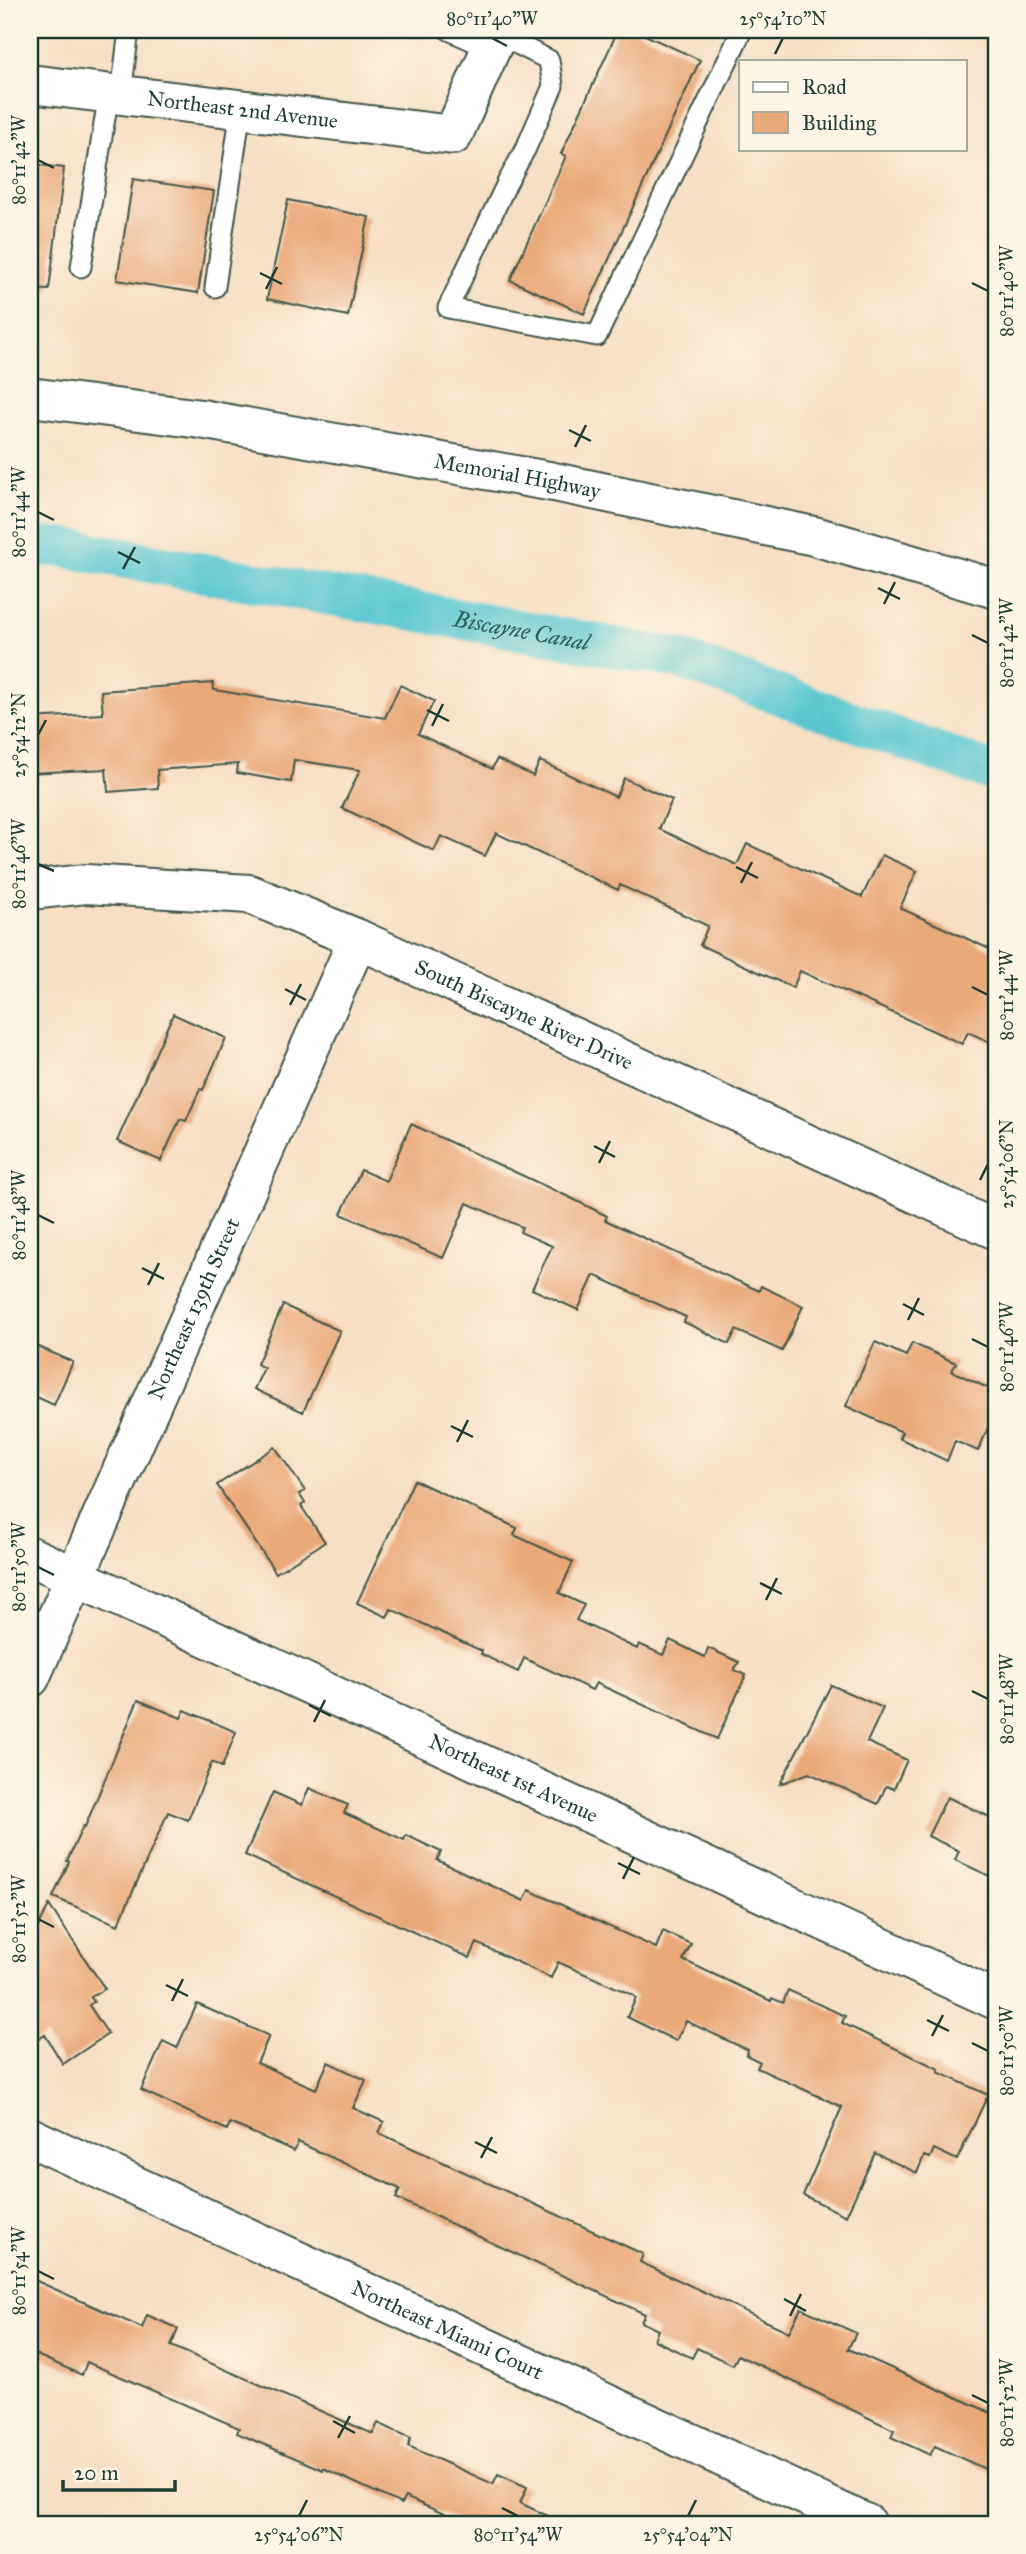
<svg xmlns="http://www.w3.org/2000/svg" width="1026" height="2554" viewBox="0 0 1026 2554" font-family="'IM FELL Great Primer',serif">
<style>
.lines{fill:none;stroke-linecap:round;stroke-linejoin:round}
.canal{stroke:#5ac7d0;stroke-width:40}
.building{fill:#eaa978}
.lane-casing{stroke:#3f554a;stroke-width:23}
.street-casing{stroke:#3f554a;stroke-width:42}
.secondary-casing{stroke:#3f554a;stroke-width:42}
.lane{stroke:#fff;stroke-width:19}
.street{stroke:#fff;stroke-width:38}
.secondary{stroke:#fff;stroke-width:38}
.ticks{fill:none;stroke:#1f3d34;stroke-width:2.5}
.labels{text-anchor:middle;stroke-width:5;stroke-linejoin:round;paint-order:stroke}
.street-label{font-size:21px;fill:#1f3d34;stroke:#fcf5e5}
.water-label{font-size:23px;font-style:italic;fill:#2e605b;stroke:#fcf5e5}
.neatline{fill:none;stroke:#1f3d34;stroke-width:2.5}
.ticks-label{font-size:18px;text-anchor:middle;fill:#1f3d34}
</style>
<rect width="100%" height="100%" fill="#fcf5e5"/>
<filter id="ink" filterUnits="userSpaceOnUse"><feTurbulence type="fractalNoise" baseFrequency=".0143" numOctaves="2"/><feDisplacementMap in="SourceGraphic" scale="14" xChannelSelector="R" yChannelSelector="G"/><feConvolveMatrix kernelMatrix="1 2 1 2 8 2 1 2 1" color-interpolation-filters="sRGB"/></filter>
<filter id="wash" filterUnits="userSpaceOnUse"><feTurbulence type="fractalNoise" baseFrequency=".00686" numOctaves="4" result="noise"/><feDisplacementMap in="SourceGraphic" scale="28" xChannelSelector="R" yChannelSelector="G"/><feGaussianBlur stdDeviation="1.57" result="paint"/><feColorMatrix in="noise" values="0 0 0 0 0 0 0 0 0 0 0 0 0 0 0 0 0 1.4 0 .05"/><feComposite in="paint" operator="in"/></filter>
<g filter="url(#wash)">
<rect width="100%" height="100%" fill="#f6dfc4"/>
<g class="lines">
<!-- canal -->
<path class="canal" id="s1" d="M30,546l31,1 619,112 316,114"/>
</g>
<g id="blocks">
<!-- building -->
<path class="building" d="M618,30h16l66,30 -116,254 -74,-34 56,-124 -5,-2z
M30,164l34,4 -15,122 -19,-1z
M133,179l81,12 -16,102 -81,-13z
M288,200l81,17 -21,99 -81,-17z
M213,683l1,7 171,28 15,-33 34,16 -16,33 74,35 5,-10 36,17 7,-15 76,36 8,-19 48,22 -13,29 78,36 10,-21 115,53 20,-42 35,16 -17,37 96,44v93l-28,-13 -6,12 -162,-73 -7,17 -93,-43 8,-19 -88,-41 -2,5 -122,-57 -11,23 -44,-20 -7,15 -92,-43 18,-38 -66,-10 -3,22 -54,-9 1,-9 -81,6 1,18 -50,4 -2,-23 -76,4v-55l73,-4 -2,-23z
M173,1014l53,24 -23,52 -3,-1 -14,32 -6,-2 -19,42 -44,-20z
M411,1124l162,75 34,17 -2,4 154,71 2,-5 42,20 -21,45 -46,-21 -7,14 -45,-22 2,-5 -92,-42 -16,35 -46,-21 20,-43 -32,-14 2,-5 -55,-24 -24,55 -102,-44 20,-44 25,11z
M283,1305l57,26 -37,81 -49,-23 10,-21 -7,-4z
M875,1342l31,14 6,-13 44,20 -4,8 44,21v18l-18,41 -23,-10 -8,20 -48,-23 3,-6 -56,-26z
M30,1343l43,19 -19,43 -24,-11z
M275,1447l30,44 -6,3 6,9 -4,3 24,36 -49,31 -59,-88z
M414,1480l103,48 -3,7 59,27 -14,31 25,12 -8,15 61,29 2,-5 24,11 7,-15 35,17 3,-9 31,14 -5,8 12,5 -29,64 -121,-56 -4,7 -68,-32 -6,14 -37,-18 1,-3 -91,-42 -4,8 -30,-14z
M831,1685l52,23 -16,34 40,18 -13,29 -8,-3 -8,18 -69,-31 -29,11z
M138,1700l43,18 4,-8 51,22 -14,35 -10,-5 -24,58 -20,-8 -50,113 -65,-28 16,-35 -2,-1 16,-35 2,1z
M309,1788l39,17 -4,8 60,27 2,-5 35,17 -4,8 87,41 5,-11 127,58 7,-17 28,13 -8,16 88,41 1,-3 11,5 5,-13 57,26 -3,7 97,46 -1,3 50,23 -31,65 -23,-11 -4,9 -6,-2 -7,17 -42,-20 -29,63 -43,-21 39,-88 -85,-39 3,-6 -14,-7 2,-5 -62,-29 -10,20 -49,-24 9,-19 -3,-3 -75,-33 -7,16 -74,-35 -7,15 -225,-103 28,-63 29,13z
M947,1797l49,23v59l-41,-19 4,-9 -31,-15z
M49,1905l56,84 -14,8 3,5 -5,3 19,29 -45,30 -18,-29 -15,10v-102z
M197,2004l72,32 -12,27 59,26 12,-27 38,18 -13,28 31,14 -5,11 264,121 -3,8 149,70 12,-24 55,25 -8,16 148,66v59l-61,-28 -5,9 -39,-18 3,-7 -156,-75 -5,10 -36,-17 -5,10 -38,-18 4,-10 -17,-8 4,-8 -249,-116 4,-9 -102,-47 -4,9 -64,-28 -3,7 -86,-40 22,-49 14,7z
M30,2278l112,50 5,-13 16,7 15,7 -7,17 202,88 5,-11 33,15 -3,8 85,38 5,-10 29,13 -7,16 45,21h-98l-62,-27 -4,7 -78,-36v2l-86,-37 2,-5 -152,-66 -5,13 -52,-23z"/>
</g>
</g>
<g filter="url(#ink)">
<use href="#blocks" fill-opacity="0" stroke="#3f554a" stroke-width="2"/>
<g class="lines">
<!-- lane casing -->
<g class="lane-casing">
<path id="lane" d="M449,30l42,19
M497,34l52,26 4,26 -27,62 -19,35 -59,125 149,28 145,-306
M121,94l8,-64
M81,267l28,-174
M215,287l26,-178"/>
</g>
<!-- street casing -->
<g class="street-casing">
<g id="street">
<path id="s2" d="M30,84l423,51 46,-105"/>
<path id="s3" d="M30,890l56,-6 163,10 109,45 638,291"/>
<path id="s4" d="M30,1556l966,444"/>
<path id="s5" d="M30,1678l328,-739"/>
<path id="s6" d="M30,2137l837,387"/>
</g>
</g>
<!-- secondary casing -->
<g class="secondary-casing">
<g id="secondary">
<path id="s7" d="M30,397l171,22 353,63 260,54 182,53"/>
</g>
</g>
<!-- lane -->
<use href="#lane" class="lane"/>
<!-- street -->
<use href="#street" class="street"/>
<!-- secondary -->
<use href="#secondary" class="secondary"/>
</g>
</g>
<!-- ticks -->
<path class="ticks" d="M492,38l15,8M775,54l8,-16M38,160l16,8M260,273l22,11M972,283l16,8M266,289l11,-22M569,430l22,11M575,447l11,-22M38,512l16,8M118,552l22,11M123,569l12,-22M878,588l22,11M884,604l11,-22M972,635l16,8M427,710l22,11M432,726l11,-22M38,735l8,-15M38,864l16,7M736,867l22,11M741,883l11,-21M972,987l16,8M285,989l21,11M290,1005l11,-21M594,1146l21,11M599,1163l11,-22M980,1180l8,-16M38,1215l16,8M142,1268l22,11M148,1285l11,-22M903,1304l21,11M908,1320l11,-22M972,1339l16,8M451,1426l22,11M457,1442l11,-22M38,1567l16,8M760,1583l22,11M766,1600l11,-22M972,1691l16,8M309,1705l22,11M314,1722l11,-22M618,1863l22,11M623,1879l11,-22M38,1919l16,8M166,1985l22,11M172,2001l11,-22M927,2020l22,11M932,2036l11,-21M972,2043l16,8M475,2142l22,11M481,2158l11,-21M38,2271l16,8M784,2299l22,12M790,2316l11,-22M972,2395l16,8M333,2421l22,12M338,2438l12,-22M502,2508l16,8M299,2516l8,-16M688,2516l8,-16"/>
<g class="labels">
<!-- street labels -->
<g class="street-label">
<text dy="7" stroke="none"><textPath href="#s2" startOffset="214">Northeast 2nd Avenue</textPath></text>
<text dy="7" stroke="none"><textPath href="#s7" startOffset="494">Memorial Highway</textPath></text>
<text dy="7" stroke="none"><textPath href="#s3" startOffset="520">South Biscayne River Drive</textPath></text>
<text dy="7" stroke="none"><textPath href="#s5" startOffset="404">Northeast 139th Street</textPath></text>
<text dy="7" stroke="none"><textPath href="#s4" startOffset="532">Northeast 1st Avenue</textPath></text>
<text dy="7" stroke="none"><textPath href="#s6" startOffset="460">Northeast Miami Court</textPath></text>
</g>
<!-- water labels -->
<g class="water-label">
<text dy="8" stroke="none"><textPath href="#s1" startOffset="499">Biscayne Canal</textPath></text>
</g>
</g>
<!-- margin -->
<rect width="1026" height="2554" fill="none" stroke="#fcf5e5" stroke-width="77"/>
<!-- legend -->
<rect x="739" y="60" width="228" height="91" fill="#fcf5e5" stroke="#a4ab9e" stroke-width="2"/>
<rect x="753" y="82" width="35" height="10" fill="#ffffff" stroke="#a4ab9e" stroke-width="2"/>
<text x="802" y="94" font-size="21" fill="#1f3d34">Road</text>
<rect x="753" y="112" width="35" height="21" fill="#eaa978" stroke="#a4ab9e" stroke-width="2"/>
<text x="802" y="130" font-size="21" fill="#1f3d34">Building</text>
<!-- scale -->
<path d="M63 2480v10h112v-10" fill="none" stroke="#1f3d34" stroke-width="3.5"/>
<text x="74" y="2480" font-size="21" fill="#1f3d34" stroke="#fcf5e5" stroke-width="5" paint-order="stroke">20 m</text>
<rect x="38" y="38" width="950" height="2478" class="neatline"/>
<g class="ticks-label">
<text x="492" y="25">80°11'40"W</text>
<text x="783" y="25">25°54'10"N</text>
<text transform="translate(19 160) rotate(-90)" y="6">80°11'42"W</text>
<text transform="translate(1007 291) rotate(-90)" y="6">80°11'40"W</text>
<text transform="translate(19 512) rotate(-90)" y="6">80°11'44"W</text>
<text transform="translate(1007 643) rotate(-90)" y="6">80°11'42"W</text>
<text transform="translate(19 735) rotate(-90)" y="6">25°54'12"N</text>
<text transform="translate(19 864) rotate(-90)" y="6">80°11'46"W</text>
<text transform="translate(1007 995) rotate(-90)" y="6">80°11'44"W</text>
<text transform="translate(1007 1164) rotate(-90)" y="6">25°54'06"N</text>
<text transform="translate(19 1215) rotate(-90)" y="6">80°11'48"W</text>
<text transform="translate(1007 1347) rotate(-90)" y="6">80°11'46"W</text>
<text transform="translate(19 1567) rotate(-90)" y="6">80°11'50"W</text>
<text transform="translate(1007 1699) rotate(-90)" y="6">80°11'48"W</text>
<text transform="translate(19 1919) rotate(-90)" y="6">80°11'52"W</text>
<text transform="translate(1007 2051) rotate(-90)" y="6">80°11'50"W</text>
<text transform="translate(19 2271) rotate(-90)" y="6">80°11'54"W</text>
<text transform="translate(1007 2403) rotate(-90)" y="6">80°11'52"W</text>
<text x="299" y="2541">25°54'06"N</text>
<text x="518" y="2541">80°11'54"W</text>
<text x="688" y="2541">25°54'04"N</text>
</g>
</svg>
